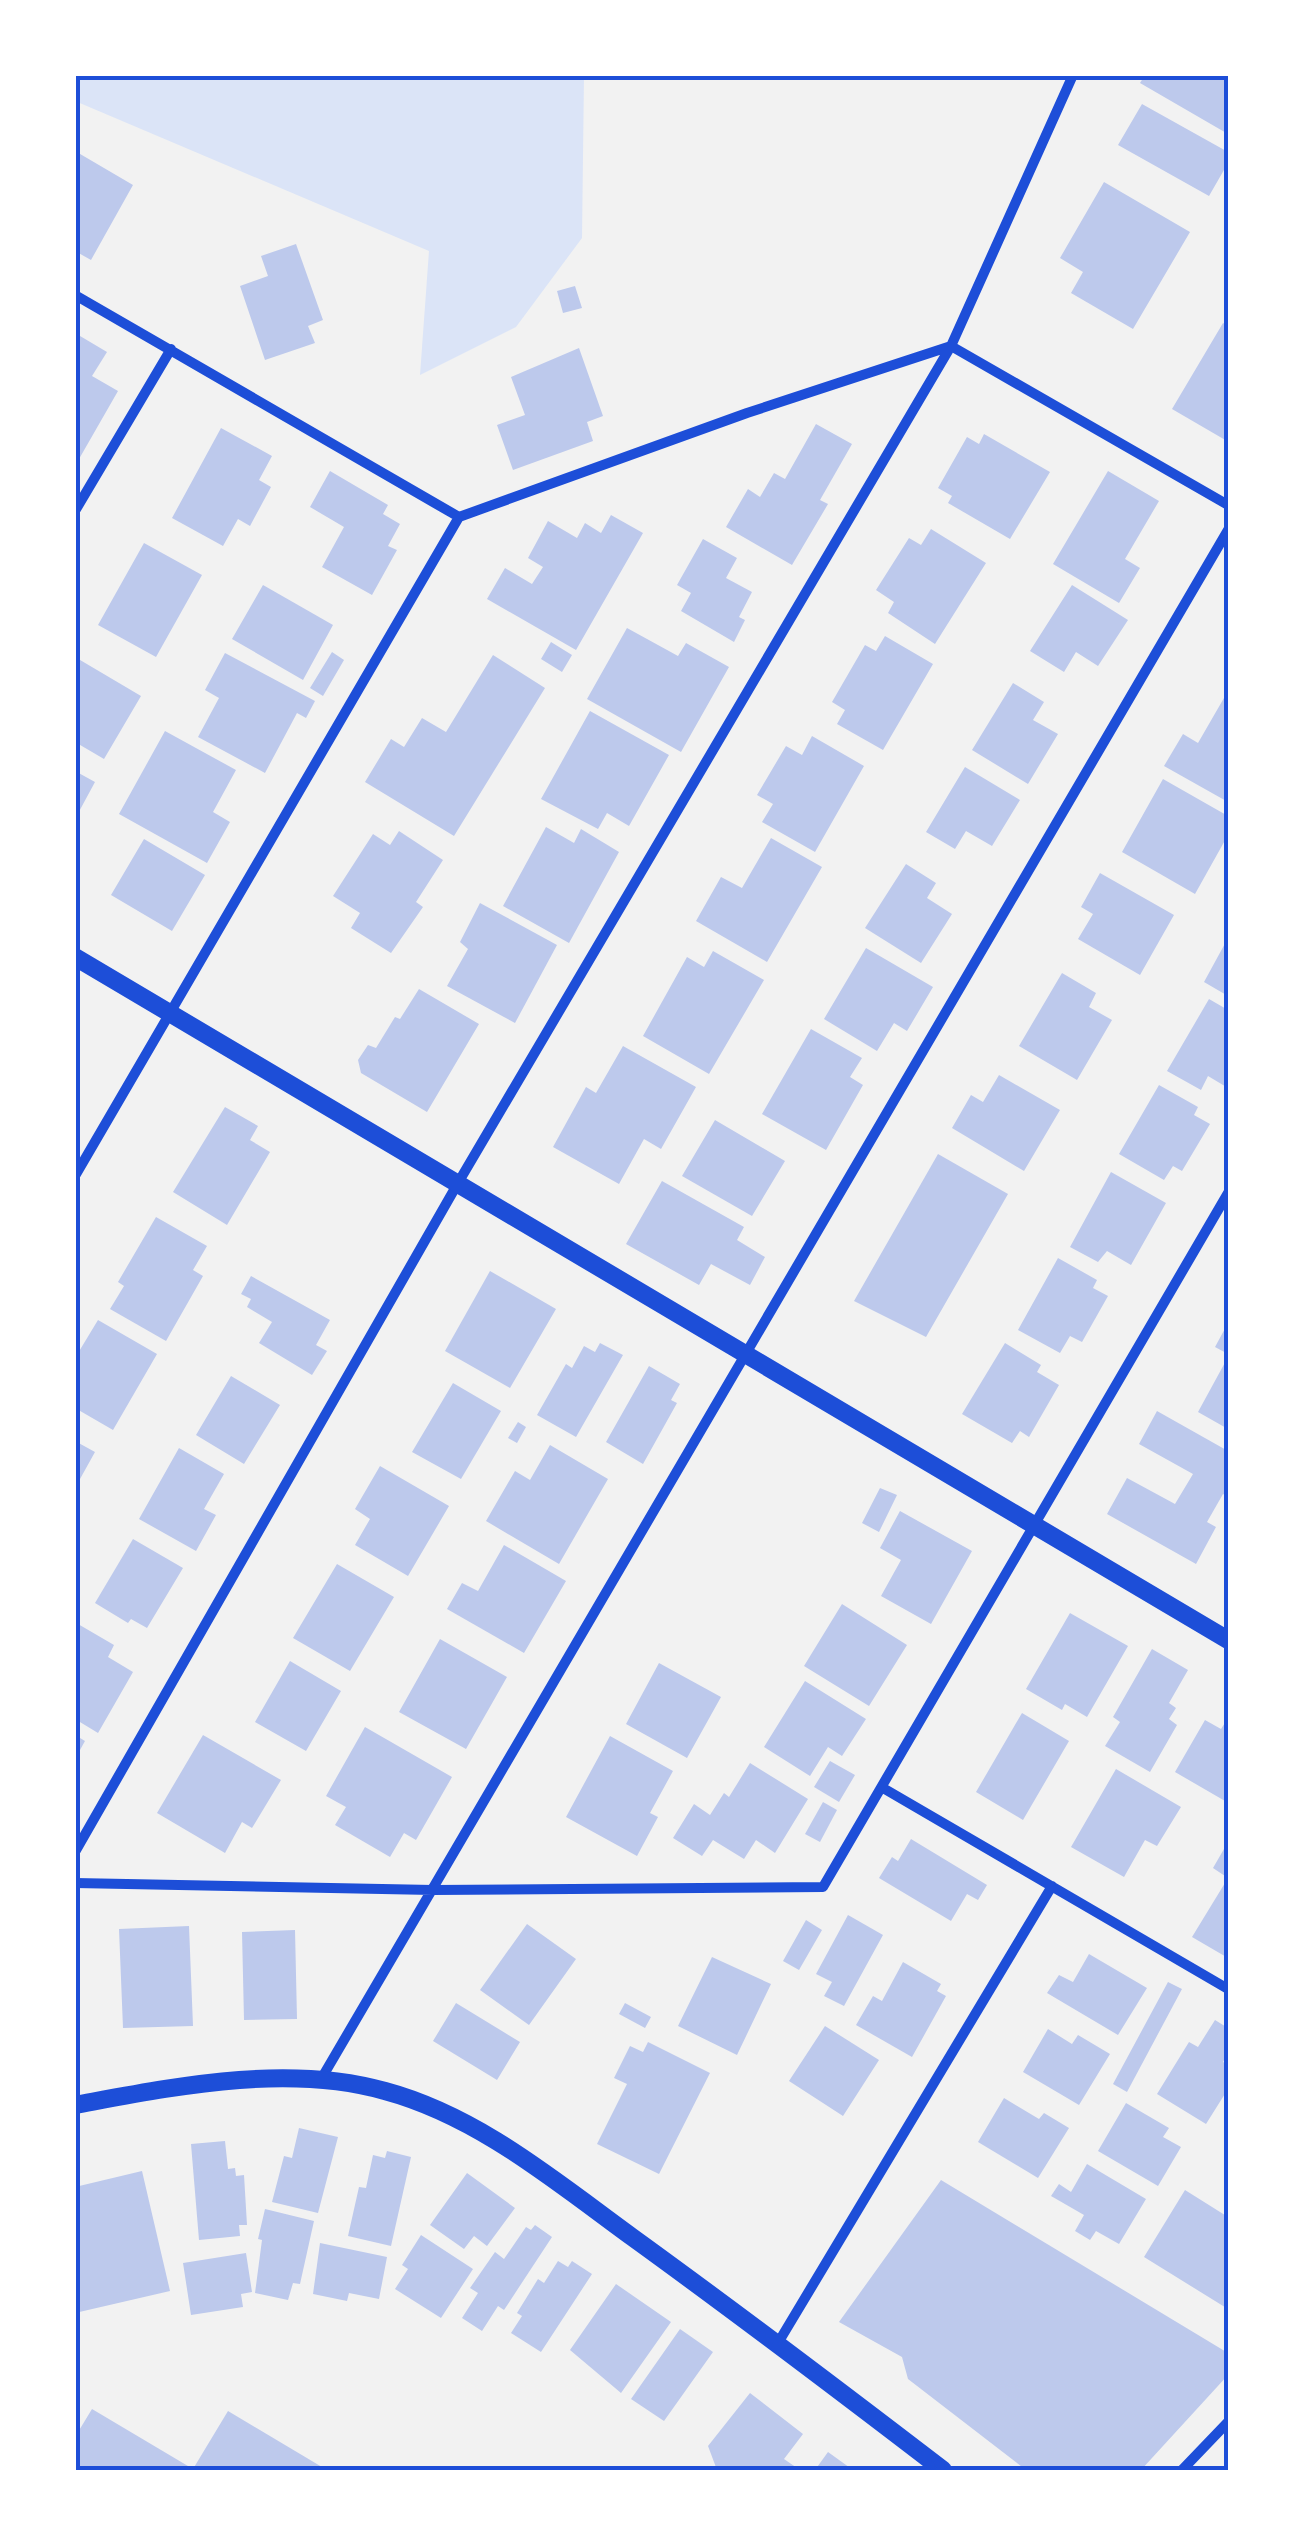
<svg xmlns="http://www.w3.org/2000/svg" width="1303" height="2545" viewBox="0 0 1303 2545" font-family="'DejaVu Sans',sans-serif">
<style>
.green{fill:#dbe4f7}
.building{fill:#bdc9ec}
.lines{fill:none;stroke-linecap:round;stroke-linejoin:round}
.minor{stroke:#1d4ed8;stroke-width:10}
.tertiary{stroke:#1d4ed8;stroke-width:18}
.neatline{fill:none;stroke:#1d4ed8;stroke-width:4}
</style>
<rect width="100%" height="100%" fill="#f2f2f2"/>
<!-- green -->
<path class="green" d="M75,75h509l-2,163 -66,89 -96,48 9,-124 -354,-150z"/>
<!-- building -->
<path class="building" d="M1145,75h83v59l-88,-51z
M1142,104l86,48v11l-19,33 -91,-51z
M75,151l58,34 -42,75 -16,-9z
M1104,182l86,50 -57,97 -62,-36 12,-21 -23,-14z
M296,244l27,76 -15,6 7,17 -50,17 -25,-74 28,-10 -7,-20z
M575,286l7,22 -19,5 -6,-22z
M1223,323l5,3 -1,115 -55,-32z
M75,333l32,19 -15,24 26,15 -43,75z
M579,348l24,68 -16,6 6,19 -80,29 -16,-45 28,-10 -14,-38z
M816,424l36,20 -32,56 8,4 -36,61 -66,-38 22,-38 12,8 14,-24 11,6z
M221,428l51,28 -13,24 12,7 -21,39 -12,-7 -15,27 -51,-28z
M984,434l66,38 -40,67 -62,-36 4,-7 -14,-8 29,-51 12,7z
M330,471l58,34 -5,9 17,10 -12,22 9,4 -25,45 -50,-28 22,-40 -34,-20z
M1108,471l51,30 -34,58 15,9 -21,35 -66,-39z
M611,515l32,18 -67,117 -89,-51 18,-31 27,16 11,-17 -15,-9 20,-37 29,17 8,-15 16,10z
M931,529l55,34 -51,81 -47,-31 6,-11 -18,-12 33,-52 12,7z
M703,539l34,19 -11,20 26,14 -13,25 6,3 -11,22 -53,-31 10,-18 -14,-8z
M144,543l58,32 -46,82 -58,-32z
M263,585l70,40 -30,55 -71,-41z
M1072,585l56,35 -30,46 -22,-14 -12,20 -34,-21z
M627,628l51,28 8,-13 43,24 -48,85 -94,-53z
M885,636l48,28 -50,86 -46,-26 8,-14 -13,-8 33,-57 11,6z
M551,642l21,13 -10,17 -21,-13z
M332,652l12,8 -21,36 -13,-8z
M225,653l90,48 -9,17 -9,-5 -32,60 -67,-36 21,-39 -14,-8z
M493,655l52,33 -91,148 -89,-54 26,-43 13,8 18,-29 24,14z
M75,657l66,39 -37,63 -29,-17z
M1013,683l31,19 -11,18 25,14 -30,50 -56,-34z
M1228,691v111l-64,-36 19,-32 15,9z
M590,711l79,44 -40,71 -22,-13 -9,16 -57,-30z
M165,731l71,39 -23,42 17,10 -23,41 -88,-49z
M812,736l52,30 -49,86 -53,-30 11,-18 -16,-9 29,-49 16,9z
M965,767l55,33 -28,46 -26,-15 -11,18 -29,-17z
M75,771l20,11 -20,37z
M1163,779l65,37v19l-33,59 -73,-42z
M546,827l28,16 7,-14 38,23 -50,91 -66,-37z
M399,831l44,29 -27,42 7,5 -32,46 -40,-25 9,-15 -27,-17 40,-62 17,11z
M771,838l51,29 -55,95 -71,-41 25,-44 21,11z
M144,839l61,36 -33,56 -61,-36z
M906,864l30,19 -9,15 25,16 -31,49 -56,-35z
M1100,873l74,42 -34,60 -62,-36 15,-25 -12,-7z
M480,903l77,42 -42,78 -68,-37 21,-37 -8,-7z
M1228,938v58l-24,-14z
M866,948l67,39 -26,44 -13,-8 -17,28 -53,-32z
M713,951l51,29 -55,94 -66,-38 44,-79 17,10z
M1062,973l34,20 -7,14 23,13 -35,60 -58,-34z
M419,989l60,35 -52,88 -66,-39 -3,-13 10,-15 8,3 19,-31 5,2z
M1209,999l19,11v78l-20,-12 -7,14 -34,-19z
M811,1029l51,29 -12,19 13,8 -37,65 -64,-36z
M623,1046l73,41 -35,62 -17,-10 -25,45 -66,-37 33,-60 10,6z
M999,1075l61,35 -36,61 -72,-43 19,-33 12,7z
M1159,1085l39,22 -4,8 16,9 -28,47 -9,-5 -9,14 -45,-26z
M225,1107l33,19 -8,14 20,12 -43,73 -54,-33z
M715,1120l70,41 -33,55 -70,-40z
M938,1154l70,40 -82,143 -72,-36z
M1111,1172l55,31 -35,62 -24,-14 -9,11 -28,-15z
M662,1181l82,46 -7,13 28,17 -15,28 -39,-21 -12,21 -73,-41z
M156,1217l51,29 -14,24 10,6 -37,65 -56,-32 14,-23 -6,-4z
M1058,1258l39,22 -4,8 15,8 -26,46 -12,-6 -10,17 -42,-23z
M490,1271l66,38 -46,79 -65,-37z
M251,1276l79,44 -14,25 11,6 -15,24 -53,-32 13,-21 -25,-15 4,-8 -10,-5z
M98,1320l59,34 -44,76 -38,-22v-50z
M1228,1323v31l-13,-7z
M600,1343l23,12 -47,82 -39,-22 29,-51 6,4 12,-22 11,6z
M1005,1343l36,22 -4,7 22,13 -30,52 -9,-6 -8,12 -50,-29z
M1228,1357v72l-30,-17z
M649,1366l31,18 -9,16 6,3 -34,61 -37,-22z
M231,1376l49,29 -36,59 -48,-29z
M453,1383l48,28 -40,68 -49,-27z
M1157,1411l71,40v46l-5,-3 -16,28 9,5 -20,37 -89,-50 20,-36 48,26 18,-30 -54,-30z
M518,1422l8,5 -9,16 -9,-5z
M75,1441l20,11 -20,36z
M550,1445l58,34 -49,85 -73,-43 29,-50 15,9z
M179,1448l45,26 -20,35 12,6 -20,36 -57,-32z
M380,1466l69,40 -41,70 -53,-31 15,-26 -15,-10z
M880,1488l17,7 -18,37 -17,-9z
M900,1511l72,40 -41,73 -50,-28 20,-36 -21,-12z
M133,1539l50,29 -36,60 -16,-9 -3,4 -33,-20z
M504,1545l62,36 -42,72 -77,-44 15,-26 16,8z
M337,1564l57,33 -44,74 -57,-33z
M842,1604l65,41 -38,61 -65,-40z
M1070,1613l58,33 -41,71 -22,-13 -3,6 -36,-21z
M78,1624l36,21 -6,12 25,15 -35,61 -23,-14z
M440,1639l67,38 -41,72 -67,-37z
M1152,1649l36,21 -19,33 7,5 -7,11 8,6 -27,47 -45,-26 15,-24 -7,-5z
M290,1661l51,30 -35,60 -51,-29z
M659,1663l62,34 -34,61 -61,-34z
M805,1681l61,38 -24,37 -14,-9 -18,29 -46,-29z
M1022,1713l47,28 -46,79 -47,-28z
M1228,1718v77l-3,6 -50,-29 30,-52 16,9z
M365,1727l87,50 -36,63 -12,-7 -14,24 -55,-32 11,-18 -20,-11z
M75,1735l10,6 -10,18z
M203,1735l78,45 -29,48 -10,-6 -17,31 -68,-40z
M610,1736l63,35 -23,42 8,4 -21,39 -71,-39z
M830,1761l25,14 -16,27 -25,-15z
M750,1763l58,36 -33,54 -19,-13 -12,19 -31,-19 -11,16 -29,-18 21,-34 16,11 14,-22 5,4z
M1116,1769l65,38 -24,39 -12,-6 -21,37 -53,-30z
M823,1802l14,8 -17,32 -15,-8z
M911,1839l76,46 -9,15 -11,-6 -16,27 -72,-43 13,-21 6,4z
M1228,1842v116l-36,-21 36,-59 -15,-10z
M848,1915l35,20 -39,71 -20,-10 8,-14 -16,-8z
M806,1920l16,10 -23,40 -16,-9z
M527,1924l49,35 -47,66 -49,-35z
M189,1926l4,100 -70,2 -4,-99z
M295,1930l2,89 -53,1 -2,-88z
M1089,1954l58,34 -29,47 -71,-42 12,-18 14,7z
M712,1957l59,27 -34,71 -59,-29z
M903,1962l38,22 -4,7 9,5 -34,61 -56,-32 17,-29 9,5z
M1168,1982l14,7 -55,103 -14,-8z
M456,2003l64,39 -23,38 -64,-39z
M625,2003l26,14 -6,11 -26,-14z
M1215,2020l13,8v25l-5,9 5,3v24l-22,35 -49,-30 32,-52 9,5z
M825,2026l54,34 -36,56 -54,-35z
M1048,2029l24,15 6,-9 32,19 -31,51 -56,-33z
M648,2042l62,31 -51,101 -62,-30 30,-60 -13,-6 16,-32 13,6z
M1004,2098l35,21 5,-6 25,15 -31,50 -60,-36z
M1126,2103l43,25 -6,9 18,10 -23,39 -60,-35z
M299,2128l39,9 -20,76 -46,-11 12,-46 8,2z
M225,2141l3,28 7,-1 1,8 8,-1 3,50h-8l1,11 -41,4 -8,-96z
M387,2151l24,6 -20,89 -43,-10 11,-49 7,1 7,-33 12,3z
M1087,2164l59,35 -27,45 -23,-13 -6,9 -15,-9 9,-16 -33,-19 8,-12 12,8z
M142,2171l28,120 -95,22v-126z
M467,2173l48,35 -28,38 -13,-10 -10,13 -34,-24z
M941,2180l287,173v22l-87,95h-115l-118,-91 -6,-22 -63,-35z
M1185,2190l43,27v92l-84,-52z
M265,2209l49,12 -14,63 -7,-1 -5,17 -33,-7 7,-53 -4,-1z
M535,2225l17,12 -48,73 -6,-4 -16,25 -20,-13 16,-25 -8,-5 25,-36 9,7 22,-32 5,3z
M421,2235l52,34 -32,49 -46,-29 13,-20 -6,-4z
M320,2243l67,14 -8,42 -30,-6 -2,8 -34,-7z
M246,2253l6,39 -11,2 2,13 -52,8 -8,-52z
M558,2261l10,6 4,-6 20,13 -51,78 -30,-19 11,-17 -5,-3 21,-34 6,4z
M616,2284l55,38 -50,71 -51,-43z
M680,2329l33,23 -49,69 -33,-22z
M750,2393l53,41 -19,25 16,11h-83l-9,-24z
M92,2409l101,60 35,-58 99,59h-252v-33z
M828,2452l25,18h-38z"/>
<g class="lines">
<!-- minor -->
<path class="minor" d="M75,295l384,222
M75,511l96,-162
M75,1176l384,-659 288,-104 204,-67 122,-271
M883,1788l345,201
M75,1852l383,-669 493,-837 277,159
M75,1883l358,7 390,-3 405,-694
M320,2081l908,-1551
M778,2343l274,-457
M1182,2470l46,-48"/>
<!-- tertiary -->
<path class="tertiary" d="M75,957l1153,683
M75,2105c98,-18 211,-42 310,-14 93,25 170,90 247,146 105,76 208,154 311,233"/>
</g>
<!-- border -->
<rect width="1303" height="2545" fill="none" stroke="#ffffff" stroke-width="155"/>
<rect x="78" y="78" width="1148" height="2390" class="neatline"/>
</svg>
